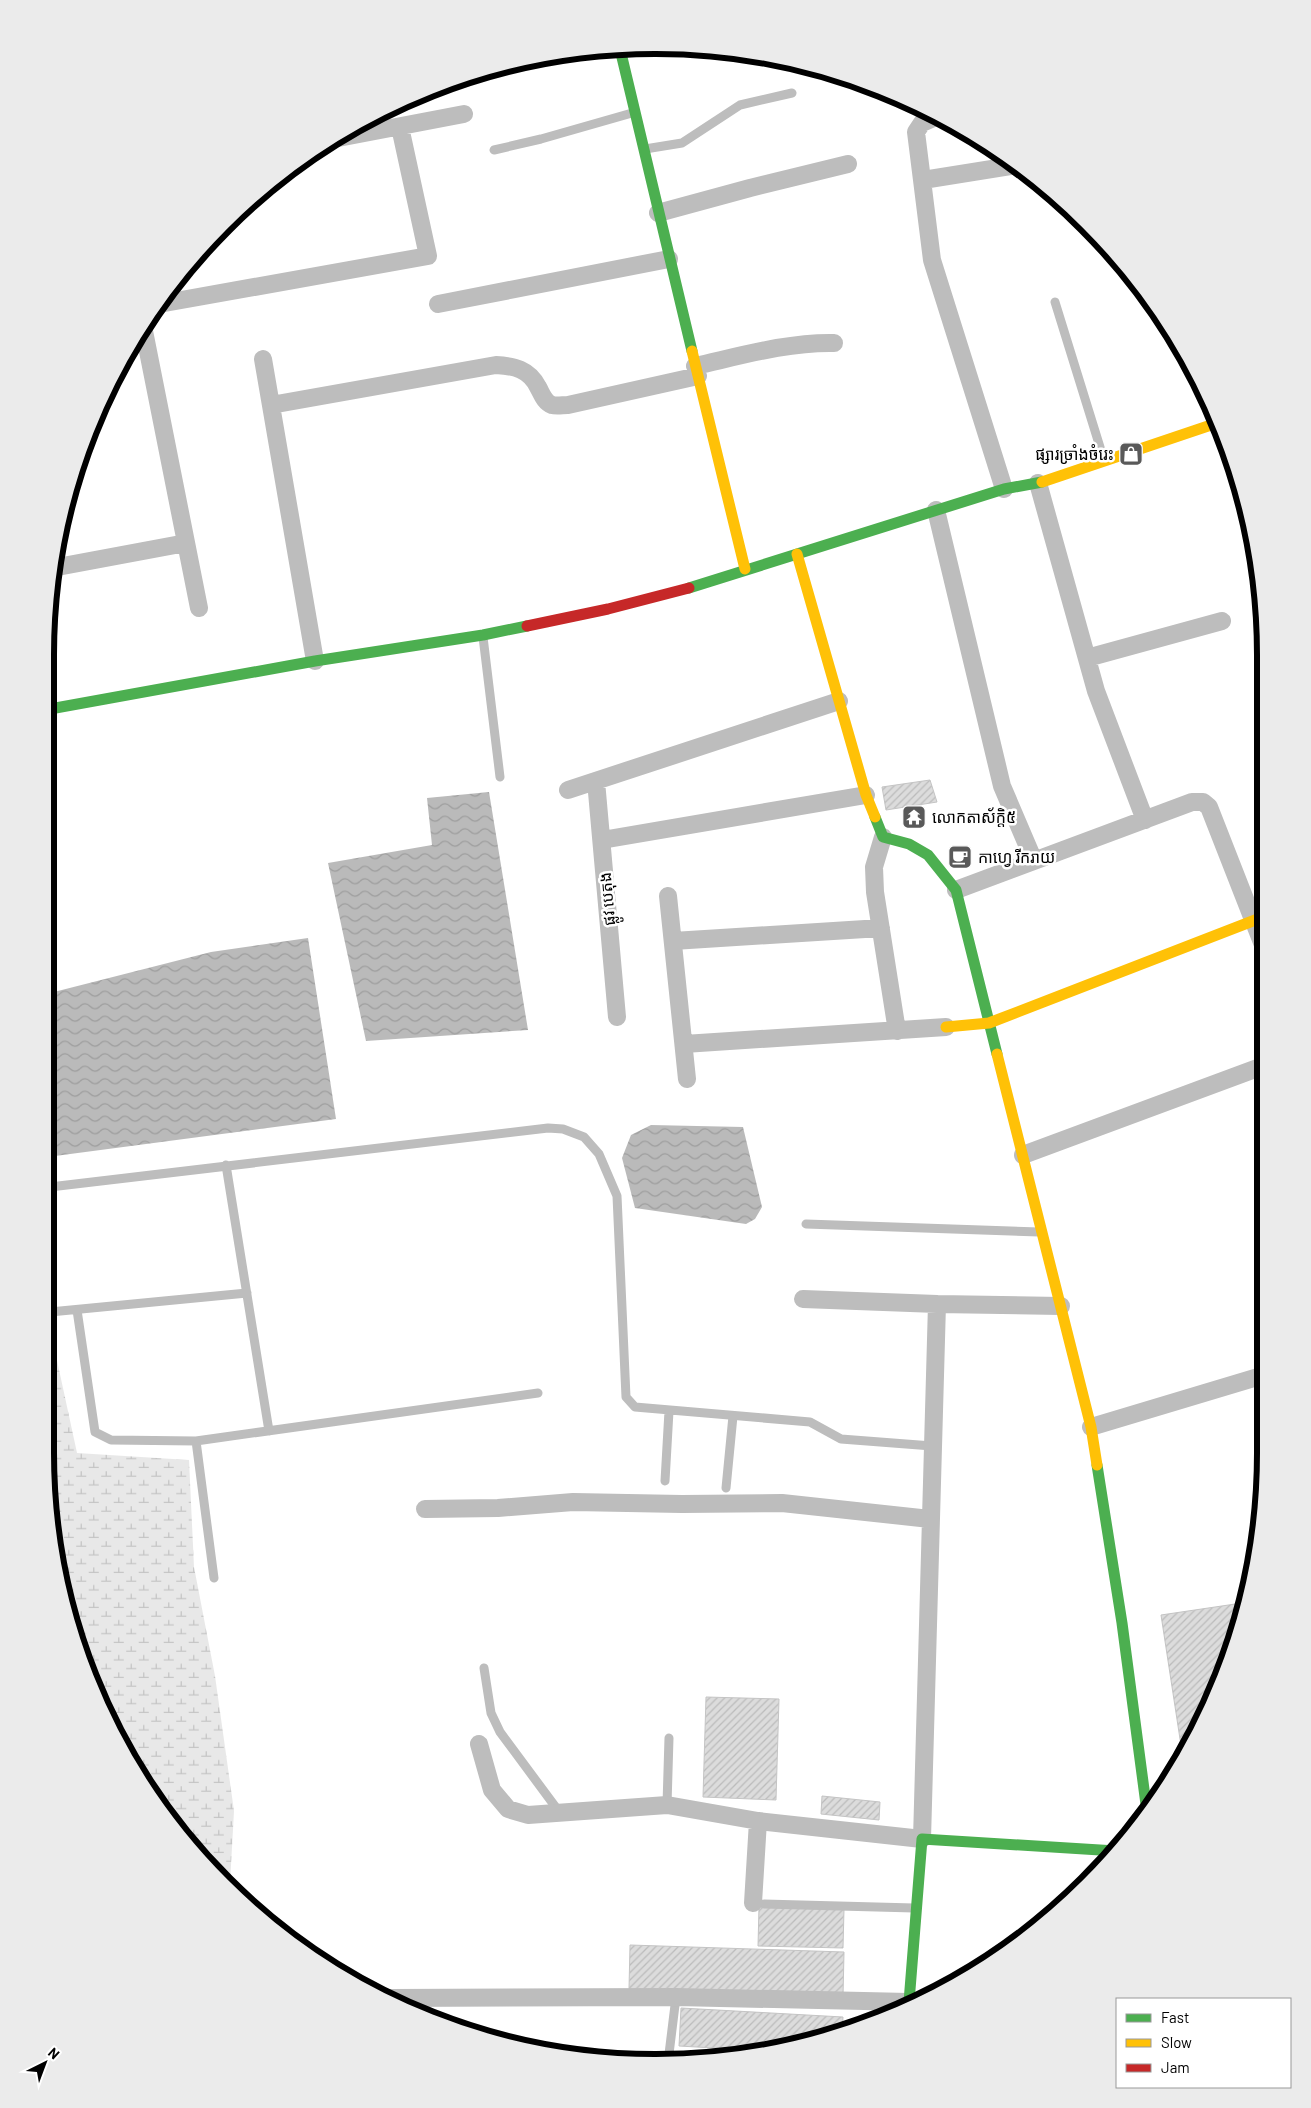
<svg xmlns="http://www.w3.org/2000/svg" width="1311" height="2108" viewBox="0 0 1311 2108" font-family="Barlow,'Noto Sans Khmer',sans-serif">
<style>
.wetland{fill:url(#wetland-marsh)}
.water{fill:url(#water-waves)}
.building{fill:url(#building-hatch);stroke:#c4c4c4}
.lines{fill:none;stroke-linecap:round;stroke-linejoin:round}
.lane{stroke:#bdbdbd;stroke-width:9}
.street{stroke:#bdbdbd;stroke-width:18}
.fast{stroke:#4caf50;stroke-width:11}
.slow{stroke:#ffc107;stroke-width:11}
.jam{stroke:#c62828;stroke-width:11}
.labels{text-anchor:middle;stroke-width:5;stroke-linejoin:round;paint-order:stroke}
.poi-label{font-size:16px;fill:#000;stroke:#fff;text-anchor:start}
.street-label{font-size:16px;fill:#000;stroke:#fff}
.rim{fill:none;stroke:#000;stroke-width:6}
</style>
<defs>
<pattern id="wetland-marsh" width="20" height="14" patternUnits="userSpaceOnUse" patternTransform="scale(1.25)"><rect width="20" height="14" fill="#e8e8e8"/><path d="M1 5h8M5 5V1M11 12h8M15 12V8" fill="none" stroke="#c5c5c5"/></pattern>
<pattern id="water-waves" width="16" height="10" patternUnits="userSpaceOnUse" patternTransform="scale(1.25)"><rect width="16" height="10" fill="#bababa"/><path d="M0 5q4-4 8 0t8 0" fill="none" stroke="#9e9e9e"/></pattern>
<pattern id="building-hatch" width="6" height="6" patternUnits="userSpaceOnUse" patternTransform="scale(1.25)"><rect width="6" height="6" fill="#dcdcdc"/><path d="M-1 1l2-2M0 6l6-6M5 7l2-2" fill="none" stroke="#bbb"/></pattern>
</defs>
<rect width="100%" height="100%" fill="#fff"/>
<!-- wetland -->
<path class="wetland" d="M50,1350l5,1 22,102 112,7 5,107 21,109 19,135 -4,72 -59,-59 -63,-101 -31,-75 -27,-116z"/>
<!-- water -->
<path class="water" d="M489,792l39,238 -162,11 -38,-178 104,-18 -5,-47z
M308,938l28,181 -281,37 -5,-29v-134l161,-41z
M651,1125l92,2 19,80 -7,12 -9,5 -111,-16 -13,-50 9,-23z"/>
<!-- building -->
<path class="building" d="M930,780l7,22 -51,8 -4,-23z
M1242,1603l-22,83 -38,66 -21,-137z
M706,1697l73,2 -3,101 -73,-3z
M822,1796l58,6 -1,18 -58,-6z
M759,1907l85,2 -1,39 -85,-2z
M630,1945l214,7 -1,44 -214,-7z
M681,2008l162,9 -1,16 -76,18 -87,-5z
M727,2049l32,3 -33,6z"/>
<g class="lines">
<!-- lane -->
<path class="lane" d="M645,149l37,-6 58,-38 52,-12
M494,150l47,-11 91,-26
M1055,302l49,158
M483,637l17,140
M226,1165l43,266
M50,1187l498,-59 15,1 21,8 15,17 18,42 9,201 9,10 175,15 31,17 91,7
M806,1224l233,8
M77,1310l18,122 16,8 85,1 342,-48
M50,1312l197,-19
M196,1441l18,137
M665,1481l4,-70
M726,1488l7,-72
M484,1668l7,45 9,19 60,81
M667,1805l2,-67
M764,1904l150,4
M668,2062l8,-65"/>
<!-- street -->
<path class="street" d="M938,116l-16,7 -6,9 16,128 72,229
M333,139l131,-25
M923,180l94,-15
M658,213l92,-25 98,-24
M159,304l269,-48 -28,-129
M438,304l231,-45
M144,331l55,277
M263,359l52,302
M695,366c45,-10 93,-24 139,-23
M271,405l225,-40c18,1 33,4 42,22 4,7 6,15 14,18 4,1 11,0 16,0l130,-29
M1038,483l58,208 49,129
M936,510l66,276 32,75
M52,568l134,-25
M1087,658l135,-37
M596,781l21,236
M568,790l271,-89
M883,837l-9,30 1,25 22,139
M602,840l264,-45
M956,890l236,-88h11l6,5 54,138
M668,896l19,183
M673,941l208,-13
M684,1044l262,-17
M1023,1155l240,-89
M803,1299l134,5
M1091,1427l170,-51
M425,1509l73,-1 75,-6 109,2 100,-1 148,16
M479,1744l13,46 16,19 20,6 139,-10 91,16 164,18 15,-535 124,2
M753,1903l5,-82
M391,1998l285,-1 233,5"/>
<!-- fast -->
<path class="fast" d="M620,49l72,302
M689,588l315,-99 38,-7
M50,709l265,-48 168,-26 44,-9
M875,817l8,20 26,7 19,11 28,35 41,164
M1097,1465l25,158 25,189
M909,2002l13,-163 194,12"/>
<!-- slow -->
<path class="slow" d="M692,351l53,218
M1042,482l175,-59
M797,554l69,241 9,22
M946,1027l43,-4 274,-106
M997,1054l94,373 6,38"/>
<!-- jam -->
<path class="jam" d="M527,626l81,-17 81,-21"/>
</g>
<!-- icons -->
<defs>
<g id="shop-square" transform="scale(1.25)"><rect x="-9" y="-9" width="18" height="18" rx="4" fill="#595959" stroke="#fff"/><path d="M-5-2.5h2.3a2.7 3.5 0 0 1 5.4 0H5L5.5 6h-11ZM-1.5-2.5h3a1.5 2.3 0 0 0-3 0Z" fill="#fff"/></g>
<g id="temple-square" transform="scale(1.25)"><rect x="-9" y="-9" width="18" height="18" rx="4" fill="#595959" stroke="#fff"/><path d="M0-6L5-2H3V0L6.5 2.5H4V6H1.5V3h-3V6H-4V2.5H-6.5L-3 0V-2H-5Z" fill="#fff"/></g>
<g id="cafe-square" transform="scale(1.25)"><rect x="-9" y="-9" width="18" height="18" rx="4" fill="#595959" stroke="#fff"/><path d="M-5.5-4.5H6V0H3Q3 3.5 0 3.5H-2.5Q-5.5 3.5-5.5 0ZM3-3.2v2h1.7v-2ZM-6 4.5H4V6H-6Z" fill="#fff"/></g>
</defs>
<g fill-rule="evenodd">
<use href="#shop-square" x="1131" y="454"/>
<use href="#temple-square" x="914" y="817"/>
<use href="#cafe-square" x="960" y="857"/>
</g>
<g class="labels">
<!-- poi labels -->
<g class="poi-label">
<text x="1114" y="460" text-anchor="end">ផ្សារច្រាំងចំរេះ</text>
<text x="932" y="823">លោកតាស័ក្តិ៥</text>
<text x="978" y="863">កាហ្វេ រីករាយ</text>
</g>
<!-- street labels -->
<g class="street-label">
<text transform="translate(607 899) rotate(-95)" y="6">ផ្លូវ បេតុង</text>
</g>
</g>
<!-- crop -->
<path d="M0 0H1311V2108H0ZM655 54H656A601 601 0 0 1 1257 655V1453A601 601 0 0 1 656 2054H655A601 601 0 0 1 54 1453V655A601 601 0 0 1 655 54Z" fill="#ebebeb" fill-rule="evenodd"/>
<path class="rim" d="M655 54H656A601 601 0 0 1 1257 655V1453A601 601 0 0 1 656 2054H655A601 601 0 0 1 54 1453V655A601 601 0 0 1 655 54Z"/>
<!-- legend -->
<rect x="1116" y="1998" width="175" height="90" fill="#ffffff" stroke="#999999"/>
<rect x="1126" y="2014" width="25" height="8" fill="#4caf50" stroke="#999999"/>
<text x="1161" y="2023" font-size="15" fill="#000000">Fast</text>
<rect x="1126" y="2039" width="25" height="8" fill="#ffc107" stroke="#999999"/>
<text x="1161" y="2048" font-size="15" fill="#000000">Slow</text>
<rect x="1126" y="2064" width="25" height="8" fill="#c62828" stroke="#999999"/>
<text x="1161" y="2073" font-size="15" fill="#000000">Jam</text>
<!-- north arrow -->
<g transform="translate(45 2063) rotate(42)" stroke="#ffffff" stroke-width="4" paint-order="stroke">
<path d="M0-4L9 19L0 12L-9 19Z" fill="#000000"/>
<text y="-8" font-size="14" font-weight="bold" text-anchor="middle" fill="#000000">N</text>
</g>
</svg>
